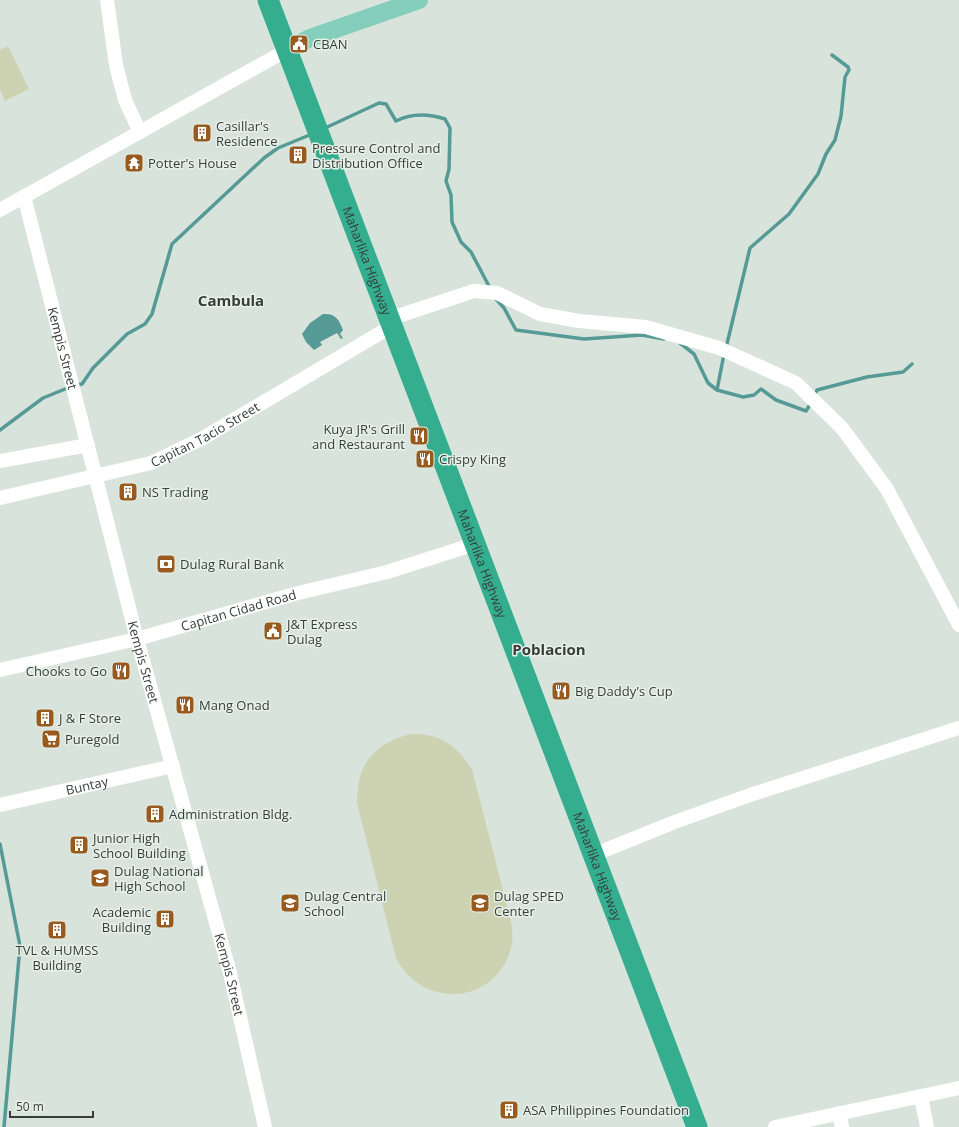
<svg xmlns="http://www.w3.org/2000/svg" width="959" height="1127" viewBox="0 0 959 1127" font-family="'Open Sans',sans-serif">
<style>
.green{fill:#ccd2b2}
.water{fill:#569a96}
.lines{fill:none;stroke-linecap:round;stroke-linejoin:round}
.stream{stroke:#569a96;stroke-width:3.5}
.minor{stroke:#fff;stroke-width:14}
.major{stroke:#85cebc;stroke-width:18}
.highway{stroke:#34ae8f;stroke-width:21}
.labels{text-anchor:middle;stroke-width:3;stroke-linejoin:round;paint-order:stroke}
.poi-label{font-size:13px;fill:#383d3a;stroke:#e5f1e8;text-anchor:start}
.street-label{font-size:13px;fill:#383d3a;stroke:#e5f1e8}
.quarter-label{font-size:15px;font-weight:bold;fill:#383d3a;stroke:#e5f1e8}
</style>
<rect width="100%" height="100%" fill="#d8e4db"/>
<!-- green -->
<path class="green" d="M8,46l21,43 -24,12 -5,-11v-40z
M410,734c30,-1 46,11 62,35l40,157c0,6 1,13 0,18 -13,61 -89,67 -116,14l-39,-155c0,-39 16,-59 53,-69z"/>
<!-- water -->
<path class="water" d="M323,314c12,-1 16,5 20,16l-3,4 3,4 -2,1 -4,-6 -17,9 2,3 -8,5 -8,-8 -4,-8 8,-11z"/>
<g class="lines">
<!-- stream -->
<path class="stream" d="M323,129l56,-26 7,1 10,17c16,-8 33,-7 49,-2l5,9 -1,41 -3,12 5,14 1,27 9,20 10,10 19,36
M496,299l8,9 12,22 68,9 58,-4 22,4
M680,343l14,11 14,29 9,7 26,7 11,-2 7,-6 15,11 30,11 5,-8
M726,348l24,-100 39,-34 29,-40 8,-20 9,-14 6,-24 4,-39 4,-7 -1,-3 -16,-12
M76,385l6,-1 11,-16 34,-34 18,-10 7,-10 20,-70 92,-86 14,-10 34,-14
M717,390l7,-36
M814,396l3,-6 50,-13 36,-5 9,-8
M0,430l43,-32 27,-11
M0,844l20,102 -16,181"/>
<!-- minor -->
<g class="minor">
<path d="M107,0l9,65 9,35 15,32"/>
<path id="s1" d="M24,196l113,443 93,334 35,154"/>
<path d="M0,210l287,-160"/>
<path d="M389,319l85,-28 23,2 43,21 39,7 67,6 73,21 77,35 46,45 45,61 72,136"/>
<path d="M0,461l88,-16"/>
<path id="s2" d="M0,498l151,-35 52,-25 189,-112"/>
<path id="s3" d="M0,670l137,-31 161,-46 89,-21 88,-28"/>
<path id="s4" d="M0,805l173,-39"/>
<path d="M593,855l79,-32 78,-28 209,-67"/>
<path d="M921,1096l6,31"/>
<path d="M839,1113l3,14"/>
<path d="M775,1127l184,-39"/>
</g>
<!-- major -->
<path class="major" d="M287,50l23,-12 109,-38"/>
<!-- highway -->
<path class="highway" id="s5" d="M268,0l429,1127"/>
</g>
<!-- icons -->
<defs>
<g id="civic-square" transform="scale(1)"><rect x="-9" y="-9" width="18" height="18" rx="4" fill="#985a1f" stroke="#e5f1e8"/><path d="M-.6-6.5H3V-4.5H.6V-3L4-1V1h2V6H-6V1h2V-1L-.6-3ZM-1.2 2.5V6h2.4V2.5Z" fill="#fff"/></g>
<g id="building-square" transform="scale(1)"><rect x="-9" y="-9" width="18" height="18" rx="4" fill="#985a1f" stroke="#e5f1e8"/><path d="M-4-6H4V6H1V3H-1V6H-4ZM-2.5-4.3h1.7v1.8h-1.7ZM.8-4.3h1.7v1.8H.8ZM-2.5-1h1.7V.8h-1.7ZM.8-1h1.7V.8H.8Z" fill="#fff"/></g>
<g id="temple-square" transform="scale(1)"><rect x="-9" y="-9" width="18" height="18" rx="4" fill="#985a1f" stroke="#e5f1e8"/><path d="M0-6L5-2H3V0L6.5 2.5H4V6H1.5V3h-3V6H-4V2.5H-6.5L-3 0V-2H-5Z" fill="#fff"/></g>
<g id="restaurant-square" transform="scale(1)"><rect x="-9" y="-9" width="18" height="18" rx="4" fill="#985a1f" stroke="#e5f1e8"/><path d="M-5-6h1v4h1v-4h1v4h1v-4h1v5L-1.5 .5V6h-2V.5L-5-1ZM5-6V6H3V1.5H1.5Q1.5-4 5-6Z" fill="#fff"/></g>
<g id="bank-square" transform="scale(1)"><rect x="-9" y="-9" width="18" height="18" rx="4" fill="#985a1f" stroke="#e5f1e8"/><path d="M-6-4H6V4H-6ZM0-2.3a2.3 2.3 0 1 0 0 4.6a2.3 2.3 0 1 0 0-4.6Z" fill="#fff"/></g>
<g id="supermarket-square" transform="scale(1)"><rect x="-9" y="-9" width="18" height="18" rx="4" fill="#985a1f" stroke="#e5f1e8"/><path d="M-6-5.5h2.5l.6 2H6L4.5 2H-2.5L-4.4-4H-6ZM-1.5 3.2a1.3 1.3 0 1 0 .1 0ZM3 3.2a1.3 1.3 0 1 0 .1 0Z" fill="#fff"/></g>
<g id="school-square" transform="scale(1)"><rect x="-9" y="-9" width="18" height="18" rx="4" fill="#985a1f" stroke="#e5f1e8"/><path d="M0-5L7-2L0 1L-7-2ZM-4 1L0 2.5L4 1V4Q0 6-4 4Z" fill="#fff"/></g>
</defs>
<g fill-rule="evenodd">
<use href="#civic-square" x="299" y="44"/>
<use href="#building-square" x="202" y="133"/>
<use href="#building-square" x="298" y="155"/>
<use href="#temple-square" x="134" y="163"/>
<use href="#restaurant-square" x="419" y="436"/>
<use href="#restaurant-square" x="425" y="459"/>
<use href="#building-square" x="128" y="492"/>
<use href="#bank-square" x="166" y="564"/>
<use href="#civic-square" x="273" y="631"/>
<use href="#restaurant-square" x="121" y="671"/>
<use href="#restaurant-square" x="561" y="691"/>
<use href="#restaurant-square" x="185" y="705"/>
<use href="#building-square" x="45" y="718"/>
<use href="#supermarket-square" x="51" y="739"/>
<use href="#building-square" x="155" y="814"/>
<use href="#building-square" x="79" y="845"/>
<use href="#school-square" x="100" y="878"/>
<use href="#school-square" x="290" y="903"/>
<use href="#school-square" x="480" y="903"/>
<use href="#building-square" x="165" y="919"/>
<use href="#building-square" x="57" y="930"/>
<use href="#building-square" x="509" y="1110"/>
</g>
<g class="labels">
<!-- poi labels -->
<g class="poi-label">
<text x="313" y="49">CBAN</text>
<text x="216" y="131">Casillar's<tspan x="216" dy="15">Residence</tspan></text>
<text x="312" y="153">Pressure Control and<tspan x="312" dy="15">Distribution Office</tspan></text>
<text x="148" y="168">Potter's House</text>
<text x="405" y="434" text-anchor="end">Kuya JR's Grill<tspan x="405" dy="15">and Restaurant</tspan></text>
<text x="439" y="464">Crispy King</text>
<text x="142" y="497">NS Trading</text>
<text x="180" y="569">Dulag Rural Bank</text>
<text x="287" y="629">J&amp;T Express<tspan x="287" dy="15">Dulag</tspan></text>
<text x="107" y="676" text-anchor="end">Chooks to Go</text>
<text x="575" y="696">Big Daddy's Cup</text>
<text x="199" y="710">Mang Onad</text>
<text x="59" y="723">J &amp; F Store</text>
<text x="65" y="744">Puregold</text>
<text x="169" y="819">Administration Bldg.</text>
<text x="93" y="843">Junior High<tspan x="93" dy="15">School Building</tspan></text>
<text x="114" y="876">Dulag National<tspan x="114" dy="15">High School</tspan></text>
<text x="304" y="901">Dulag Central<tspan x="304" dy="15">School</tspan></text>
<text x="494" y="901">Dulag SPED<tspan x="494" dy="15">Center</tspan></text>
<text x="151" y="917" text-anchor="end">Academic<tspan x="151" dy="15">Building</tspan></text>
<text x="57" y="955" text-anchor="middle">TVL &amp; HUMSS<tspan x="57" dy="15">Building</tspan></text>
<text x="523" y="1115">ASA Philippines Foundation</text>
</g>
<!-- street labels -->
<g class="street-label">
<text dy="5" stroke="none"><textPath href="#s5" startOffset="279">Maharlika Highway</textPath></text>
<text dy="5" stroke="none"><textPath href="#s1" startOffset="157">Kempis Street</textPath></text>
<text dy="5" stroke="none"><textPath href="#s2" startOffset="216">Capitan Tacio Street</textPath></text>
<text dy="5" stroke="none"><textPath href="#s5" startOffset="603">Maharlika Highway</textPath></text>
<text dy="5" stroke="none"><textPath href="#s3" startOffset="246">Capitan Cidad Road</textPath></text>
<text dy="5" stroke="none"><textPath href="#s1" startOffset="481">Kempis Street</textPath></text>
<text dy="5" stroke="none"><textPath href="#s4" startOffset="89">Buntay</textPath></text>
<text dy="5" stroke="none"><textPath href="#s5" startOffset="927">Maharlika Highway</textPath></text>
<text dy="5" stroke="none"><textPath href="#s1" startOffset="805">Kempis Street</textPath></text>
</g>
<!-- quarter labels -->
<g class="quarter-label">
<text x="231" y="306">Cambula</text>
<text x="549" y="655">Poblacion</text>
</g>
</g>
<!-- scale -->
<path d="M10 1111v6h83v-6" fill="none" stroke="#383d3a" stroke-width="2"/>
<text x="16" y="1111" font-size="12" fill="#383d3a" stroke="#e5f1e8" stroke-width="3" paint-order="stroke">50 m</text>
</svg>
